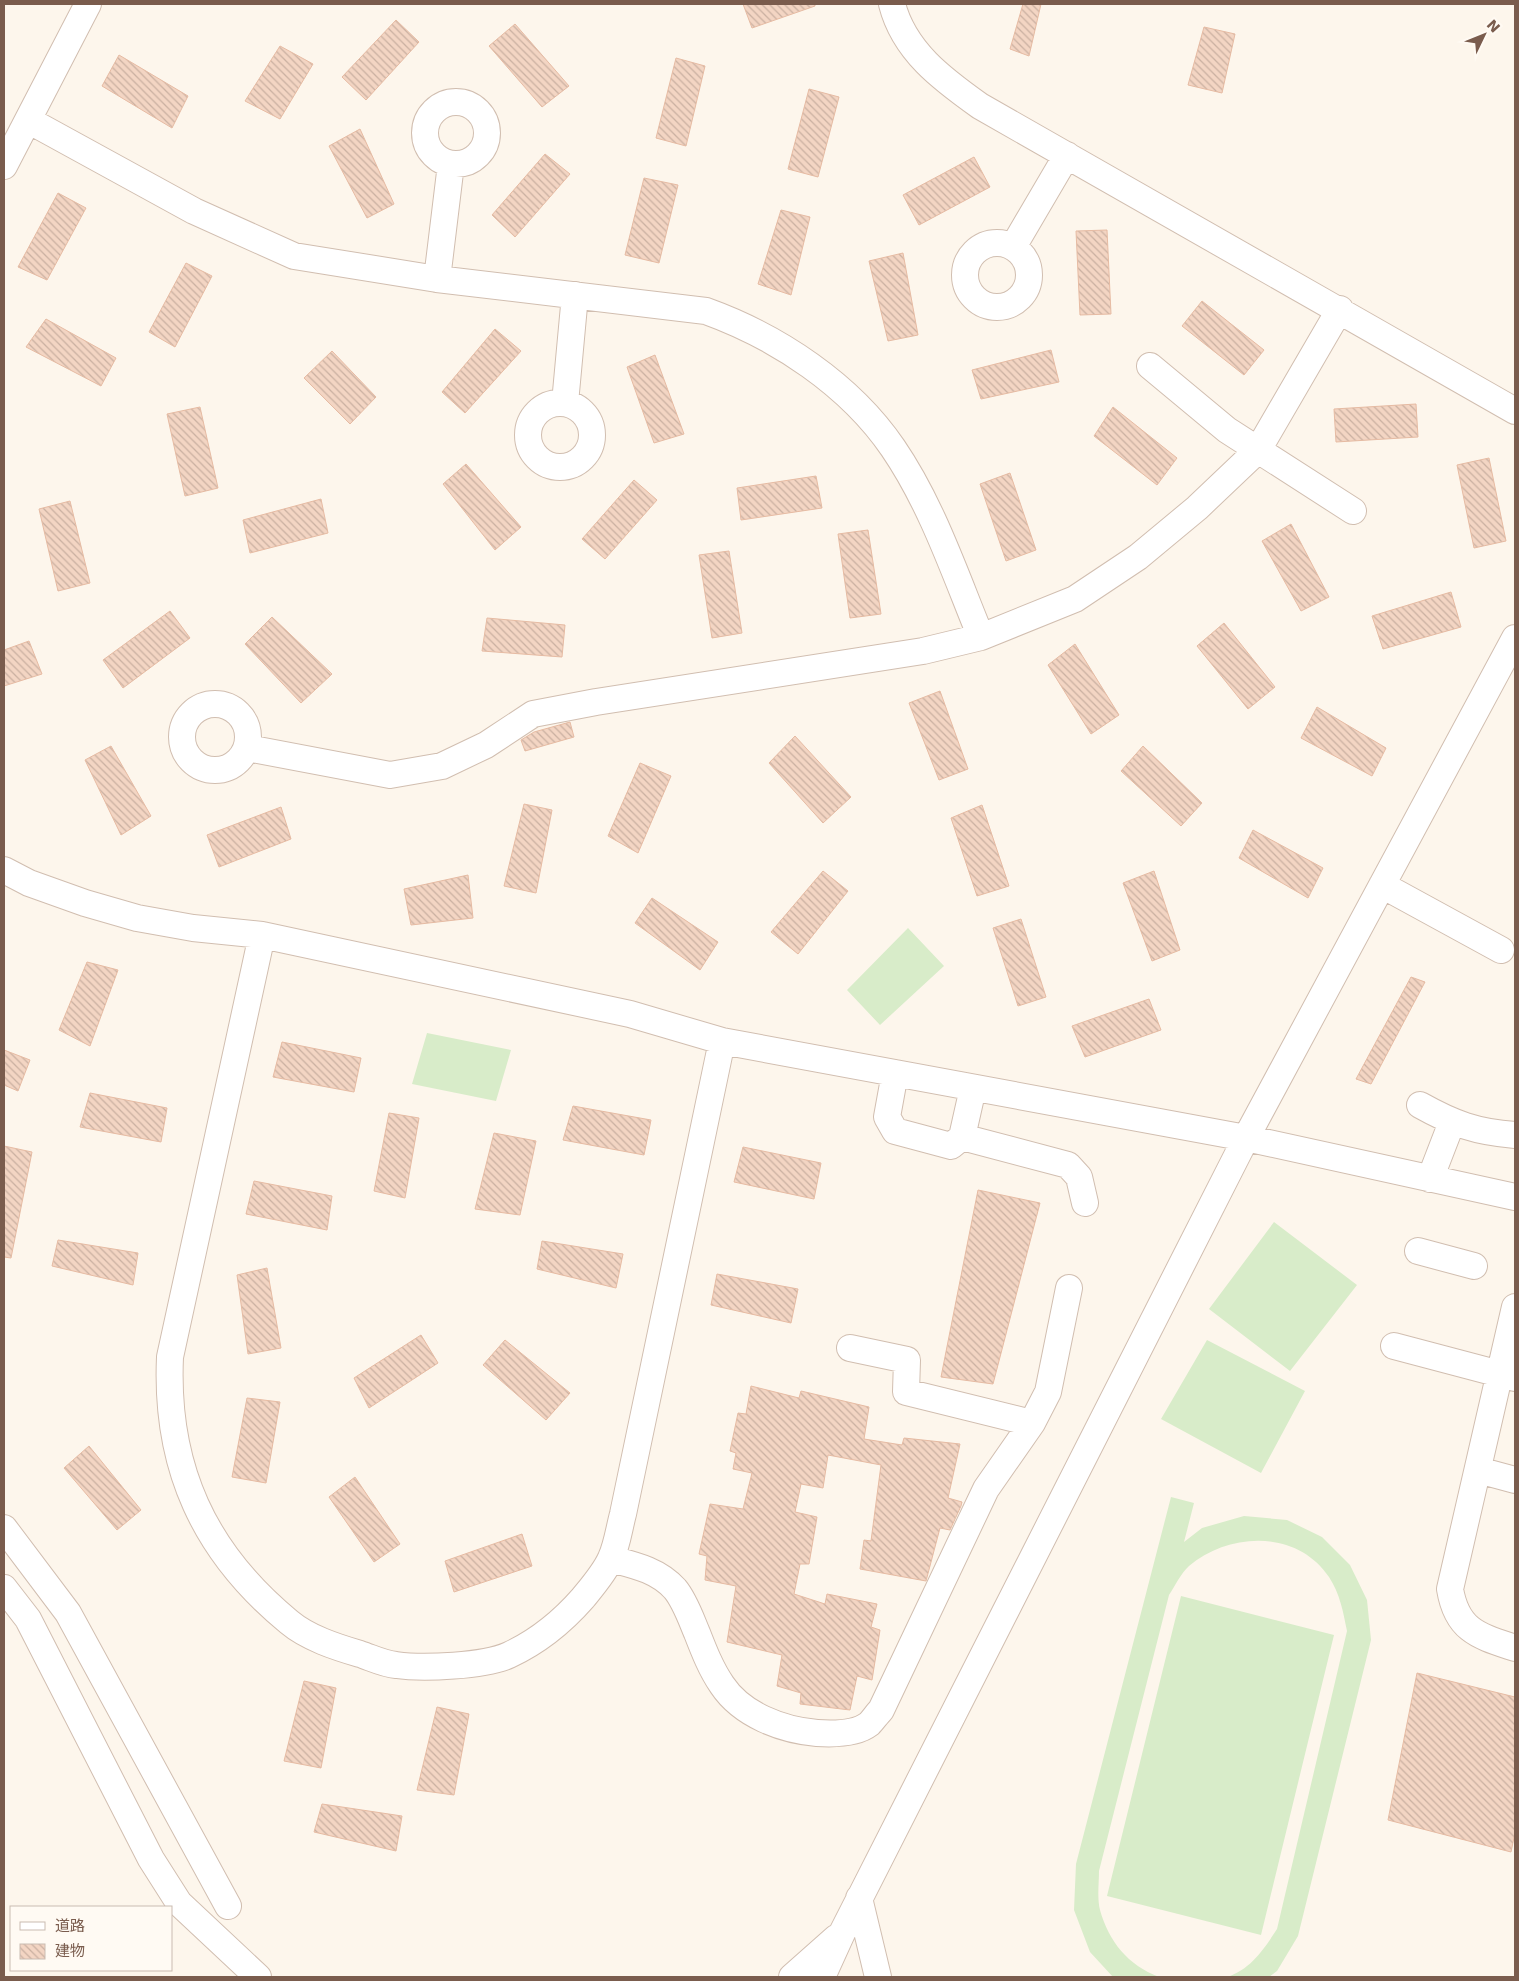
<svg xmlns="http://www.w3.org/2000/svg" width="1519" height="1981" viewBox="0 0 1519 1981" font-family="'DejaVu Sans','Noto Sans JP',sans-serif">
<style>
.pitch{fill:#d8ecc9}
.building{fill:url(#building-back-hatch);stroke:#e6bba3}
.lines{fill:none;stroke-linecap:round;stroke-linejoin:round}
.minor-casing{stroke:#d1beb0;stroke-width:28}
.minor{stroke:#fff;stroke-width:26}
</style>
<defs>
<pattern id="building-back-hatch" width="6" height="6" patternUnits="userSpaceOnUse" patternTransform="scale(1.25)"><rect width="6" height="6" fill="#f3d5c3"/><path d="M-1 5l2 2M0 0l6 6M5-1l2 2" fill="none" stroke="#cab0a1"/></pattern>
</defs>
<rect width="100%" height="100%" fill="#fdf6ec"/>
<!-- pitch -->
<path class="pitch" d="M908,928l36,38 -64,59 -33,-35z
M427,1033l84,17 -15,51 -84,-17z
M1274,1222l83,63 -67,86 -81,-62z
M1207,1340l98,51 -44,82 -100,-54z
M1171,1497l23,6 -10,39 18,-14 42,-12 43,4 35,17 28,28 17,35 4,40 -73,296 -21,35 -8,6h-42c24,-8 37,-28 50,-48l70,-298c-4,-20 -7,-37 -18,-54 -32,-48 -100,-45 -140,-11 -8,7 -14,20 -20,29l-70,276c0,12 -2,27 1,39 9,32 28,55 59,67h-46l-23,-25 -16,-42 2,-46z
M1181,1596l153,39 -73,300 -154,-39z"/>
<!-- building -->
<path class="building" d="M743,4h72v2l-63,22z
M1023,4h18l-12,52 -19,-7z
M396,20l23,22 -53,58 -24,-23z
M515,24l54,62 -27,21 -53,-61z
M1204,27l31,7 -13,59 -34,-8z
M280,46l33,18 -33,55 -35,-18z
M119,55l69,41 -16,32 -70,-42z
M676,58l29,8 -19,80 -30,-8z
M809,89l30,8 -21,80 -30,-8z
M360,129l34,75 -27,14 -38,-72z
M545,154l25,20 -55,63 -23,-22z
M974,157l16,30 -71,38 -16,-30z
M644,178l34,7 -19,78 -34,-8z
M58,193l28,15 -39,72 -29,-13z
M781,210l29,7 -19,78 -33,-11z
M1107,230l4,84 -31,1 -4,-84z
M903,253l15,82 -30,6 -19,-80z
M186,263l26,13 -37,71 -26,-15z
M1202,301l62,49 -20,25 -62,-49z
M46,319l70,39 -15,28 -75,-39z
M495,329l26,22 -56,62 -23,-21z
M1051,350l8,32 -78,17 -9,-29z
M332,351l44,46 -26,27 -46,-46z
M655,355l29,79 -30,9 -27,-76z
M1416,404l2,33 -82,5 -2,-33z
M200,407l18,81 -33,8 -18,-82z
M1113,407l64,51 -20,27 -63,-49z
M1489,458l17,83 -32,7 -17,-83z
M466,464l55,63 -26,23 -52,-66z
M1010,473l26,77 -30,11 -26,-77z
M816,476l6,32 -81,12 -4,-32z
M634,480l23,20 -52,59 -23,-20z
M321,499l7,34 -78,20 -7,-33z
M70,501l20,82 -32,8 -19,-82z
M1291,524l38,73 -28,14 -39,-70z
M868,530l13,84 -31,4 -12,-84z
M729,551l13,82 -30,5 -13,-83z
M1451,592l10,35 -78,22 -11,-33z
M170,611l20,27 -67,50 -20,-28z
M272,617l60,57 -31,29 -56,-59z
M487,618l78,7 -3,32 -80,-6z
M1224,623l51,64 -27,22 -51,-63z
M29,641l13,33 -38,12v-36z
M1075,644l44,71 -28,19 -43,-69z
M940,691l28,78 -29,11 -30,-77z
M1317,707l69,41 -14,28 -71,-38z
M570,722l4,15 -49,14 -4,-11 13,-8z
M795,736l56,61 -28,26 -54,-60z
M111,746l40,70 -30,19 -36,-75z
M1143,746l59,57 -21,23 -60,-55z
M640,763l31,13 -33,77 -30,-17z
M524,804l28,6 -16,83 -32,-7z
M982,805l27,81 -32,10 -26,-78z
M281,807l10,32 -72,28 -12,-32z
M1253,830l70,38 -15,30 -69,-40z
M823,871l25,20 -50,63 -27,-22z
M1154,871l26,79 -28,11 -29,-78z
M468,875l5,43 -62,7 -7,-36z
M652,898l66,44 -18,28 -65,-47z
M1021,919l25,78 -28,9 -25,-78z
M87,962l31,8 -28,76 -31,-16z
M1411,977l14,5 -54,102 -15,-5z
M1149,999l12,31 -76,27 -13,-31z
M282,1042l79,16 -7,34 -81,-15z
M4,1050l26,10 -12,31 -14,-6z
M90,1093l77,15 -6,34 -81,-15z
M573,1106l78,14 -7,35 -81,-15z
M389,1113l30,5 -14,80 -31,-7z
M494,1133l42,8 -16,74 -45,-6z
M4,1146l28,6 -21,106 -7,-1z
M743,1147l78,16 -7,36 -80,-17z
M254,1181l78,15 -5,34 -81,-16z
M978,1190l62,13 -47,181 -52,-7z
M58,1240l80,13 -5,32 -81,-19z
M542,1241l81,13 -7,34 -79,-19z
M267,1268l14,80 -33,6 -11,-79z
M717,1274l81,15 -7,34 -80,-18z
M421,1335l17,28 -69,45 -15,-30z
M505,1340l65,53 -24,27 -63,-55z
M751,1386l48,12 2,-7 68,16 -5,32 38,6 2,-7 56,6 -12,54 14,4 -1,4 -11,24 -10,-2 -14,53 -66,-12 4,-29 7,1 10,-76 -53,-10 -5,33 -22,-4 -6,28 22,5 -8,47h-9l-6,30 31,10 2,-10 50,10 -6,23 9,3 -8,50 -15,-4 -7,34 -50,-6 1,-11 -24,-7 5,-31 -55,-13 9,-56 -31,-6 2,-24 -8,-2 11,-50 33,5 9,-36 -19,-4 3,-16 -6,-2 8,-38 8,1z
M247,1398l33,4 -14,81 -34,-6z
M89,1446l52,64 -24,20 -53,-62z
M355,1477l45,67 -26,18 -45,-65z
M522,1534l10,32 -78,26 -9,-31z
M1417,1673l98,24v136l-4,19 -123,-32z
M304,1681l32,7 -15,80 -37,-7z
M437,1707l32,7 -15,81 -37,-5z
M322,1804l80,12 -6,35 -82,-19z"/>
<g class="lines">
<!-- minor casing -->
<g class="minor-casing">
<path id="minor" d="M892,4c12,47 50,75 88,102l535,305
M425 133a31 31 0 1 1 62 0a31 31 0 1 1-62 0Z
M28,120l166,91 100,45 143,23 269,32c72,26 144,74 187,137 39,57 62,126 88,189
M4,166l84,-162
M965 275a32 32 0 1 1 64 0a32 32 0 1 1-64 0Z
M1013,247l54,-92
M437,279l14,-115
M1150,366l77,64 126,81
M528 435a32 32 0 1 1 64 0a32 32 0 1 1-64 0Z
M565,403l10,-108
M182 737a33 33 0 1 1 66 0a33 33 0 1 1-66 0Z
M247,748l143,27 52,-9 44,-21 47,-31 63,-12 327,-51 58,-14 94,-38 63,-42 59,-49 61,-58 82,-141
M4,870l25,13 56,20 52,15 56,10 69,7 368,79 92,27 524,97 269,59
M1382,885l119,65
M262,935l-92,422c-5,110 34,195 119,265 19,16 47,25 71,32 12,4 24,10 36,11 27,4 89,1 113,-10 28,-13 53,-33 74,-57 9,-11 22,-26 28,-40 6,-13 8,-29 12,-44l99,-473
M895,1073l-8,44 8,14 56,15 11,-9 11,-49
M1420,1105c34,19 56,27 95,30
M962,1137l106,28 11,12 6,26
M1430,1179l22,-57
M1418,1251l56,15
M1515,1307l-65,282c7,42 29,47 65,59
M1394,1346l121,32
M850,1348l57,12 -1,32 126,31
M1478,1470l37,10
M4,1528l64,85 160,293
M611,1559c23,6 47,11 64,30 10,12 16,30 22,44 7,18 14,36 25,52 20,30 60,45 95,48 15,1 39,1 52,-9 4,-4 8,-10 12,-14l105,-221 46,-66 16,-31 21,-104
M4,1588l24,31 123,240 28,44 79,74
M859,1898l19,79
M792,1977l44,-39
M822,1977l20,-44 404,-795 269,-500"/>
</g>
<!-- minor -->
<use href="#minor" class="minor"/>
</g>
<!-- border -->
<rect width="1519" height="1981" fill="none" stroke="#7a5c4d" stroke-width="10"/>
<!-- legend -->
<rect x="10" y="1906" width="162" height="65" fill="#fffaf3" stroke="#cabbb1"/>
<rect x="20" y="1922" width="25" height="8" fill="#ffffff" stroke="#cabbb1"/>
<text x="55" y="1931" font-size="15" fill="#7a5c4d">道路</text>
<rect x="20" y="1944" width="25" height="15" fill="url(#building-back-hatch)" stroke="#cabbb1"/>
<text x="55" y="1956" font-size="15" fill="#7a5c4d">建物</text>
<!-- north arrow -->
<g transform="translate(1484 35) rotate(47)" stroke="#fffaf3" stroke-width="4" paint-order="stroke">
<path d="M0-4L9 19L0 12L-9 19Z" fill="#7a5c4d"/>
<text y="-8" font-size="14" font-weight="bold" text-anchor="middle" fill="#7a5c4d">N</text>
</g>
</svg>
